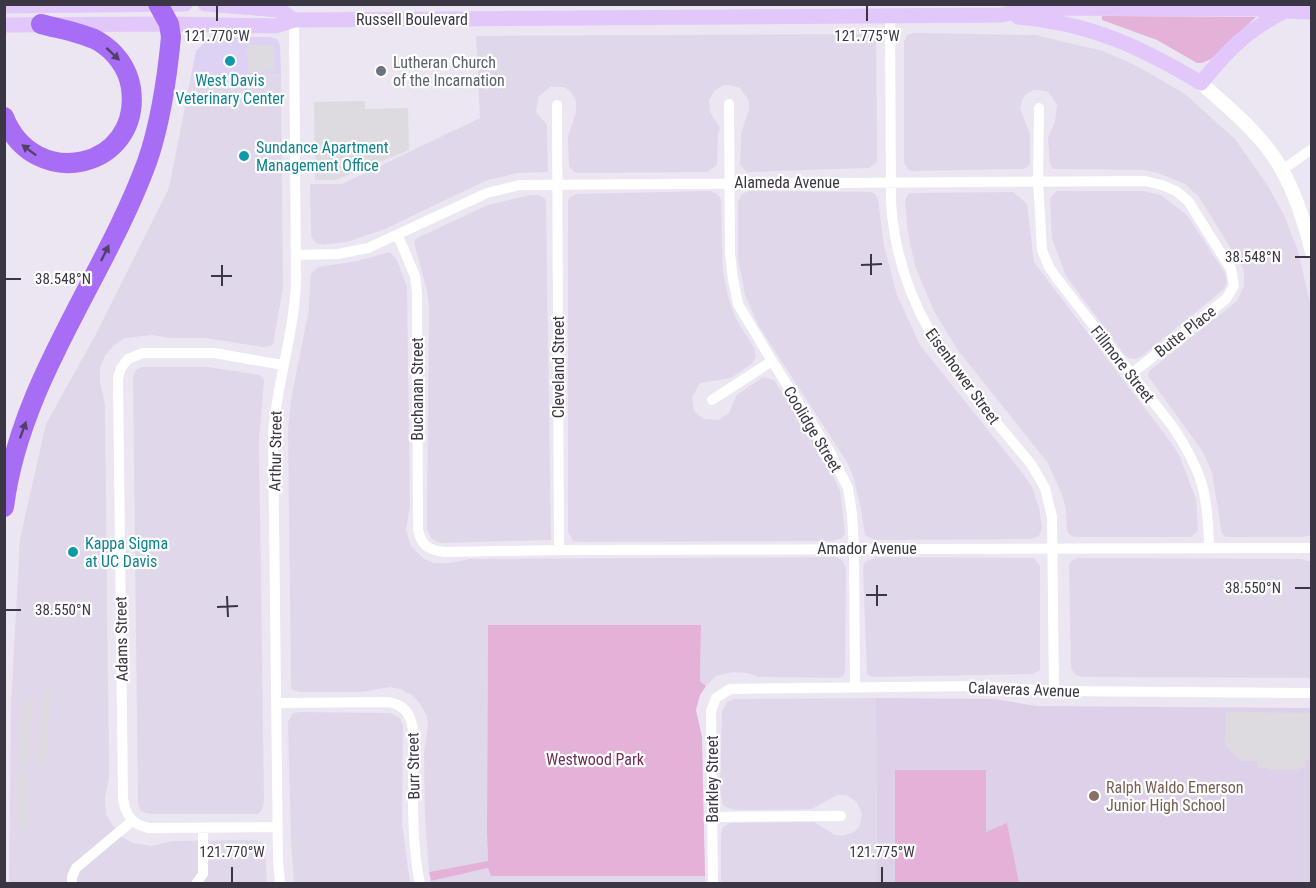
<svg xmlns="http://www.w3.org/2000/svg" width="1316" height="888" viewBox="0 0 1316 888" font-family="'Roboto Condensed',sans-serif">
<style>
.residential{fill:#e0d8ea}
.commercial{fill:#ddd2f3}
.education{fill:#ddd1ea}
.green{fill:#e4b1d9}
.parking{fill:#dddbe0}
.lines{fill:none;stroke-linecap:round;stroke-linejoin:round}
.minor{stroke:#fff;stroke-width:10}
.tertiary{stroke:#fff;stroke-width:14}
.secondary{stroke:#e2c7fb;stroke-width:15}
.motorway{stroke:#a86df5;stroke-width:20}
.oneway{fill:#514167}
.ticks{fill:none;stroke:#3b3644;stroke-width:2}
.culture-dot{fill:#0f9aa8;stroke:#fff;stroke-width:2}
.worship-dot{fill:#6b7280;stroke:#fff;stroke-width:2}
.education-dot{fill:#8d6e63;stroke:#fff;stroke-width:2}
.labels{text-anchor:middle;stroke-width:4.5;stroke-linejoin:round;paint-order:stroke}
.street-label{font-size:16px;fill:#3b3644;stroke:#fff}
.worship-label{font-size:16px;fill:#5b616d;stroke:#fff;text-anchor:start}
.culture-label{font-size:16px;fill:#0d838f;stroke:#fff;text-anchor:start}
.park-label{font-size:16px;fill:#722c58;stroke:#fff}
.education-label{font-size:16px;fill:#785e54;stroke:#fff;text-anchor:start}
.ticks-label{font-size:15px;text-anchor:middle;fill:#3b3644;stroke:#fff;stroke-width:4.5;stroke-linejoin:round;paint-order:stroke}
</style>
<rect width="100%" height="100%" fill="#ebe6f2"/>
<!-- residential -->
<path class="residential" d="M913,33l122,2 68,16 34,15 48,28 50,45 33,47 16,29 14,36 13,56v228l-7,2h-78l-4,-3 -10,-61 -9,-21 -55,-76 1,-5 88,-70 7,-15v-16l-45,-73 -14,-13 -27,-11 -14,-3 -91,-1 -3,-6 -2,-25 7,-16 2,-18 -9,-12 -8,-2h-6l-8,4 -4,6 -2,9 10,25v30l-6,5 -112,2 -4,-2 -4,-6v-121l3,-7z
M871,34l5,6 1,122 -8,6 -122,4 -7,-7 1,-32 8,-23v-9l-9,-13 -10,-3h-6l-10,6 -5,9 1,12 10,16 -2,5 -1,32 -10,7 -131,1 -7,-6 -1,-30 8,-25v-11l-5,-9 -7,-5h-14l-12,10 -2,15 11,13 1,47 -31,1 -32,8 -100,48 -35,12 -26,4 -8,-2 -5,-6 -1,-53h32l138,-66 -4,-82z
M281,74l2,214 -10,56 -2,2 -8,1 -57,-9h-35l-19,-3 -27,3 -12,8 -8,10 -5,11v15l5,22 4,374 -4,20 1,17 14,21 13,7 18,3 22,-5 83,-1 6,3 3,10 2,30 -258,1 2,-181 9,-164 26,-115 50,-90 73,-146 22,-112z
M710,191l7,3 4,5 2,73 5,24 7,21 19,31 2,9 -3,6 -22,15 -31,5 -8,14 2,14 10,8 14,1 11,-7 7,-17 5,-4 22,-15 11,3 51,77 15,34 5,43 -3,4 -9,3 -252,1 -8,-1 -5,-9v-330l2,-5 7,-3z
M749,191l121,1 5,2 3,6 6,46 13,49 23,50 104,130 8,12 7,21 3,20 -3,8 -8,3 -156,1 -10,-5 -4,-26 -8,-33 -6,-14 -89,-137 -13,-30 -7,-36v-57l4,-8z
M1057,191h85l19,4 26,20 38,58 2,9 -3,7 -82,67 -6,3 -7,-1 -5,-4 -58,-78 -14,-37 -2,-41z
M1013,192l14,12 7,58 138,182 8,13 16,42 2,32 -7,6h-117l-5,-3 -2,-4 -1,-21 -5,-17 -14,-30 -90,-113 -23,-38 -19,-45 -7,-33 -3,-32 2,-5 3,-3z
M530,195h9l6,4 1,4 5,337 -111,3 -8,-4 -5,-10 2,-224 -2,-14 -13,-49 3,-4 71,-33z
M389,252l7,6 11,28 3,220 -4,24 5,16 13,13 10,4h15l21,-4 366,-2 6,3 4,8 -1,104 -2,4 -5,2 -80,-1 -11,-4 -14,-1 -17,4 -10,10 -6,-5 1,-56 -213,1 -1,207 1,29 -59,10 -4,-54 -1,-65 4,-27 -1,-10 -8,-14 -7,-7 -12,-6 -10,-2 -29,5h-62l-7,-3 -1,-4 -3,-256 3,-30 17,-85 3,-40 7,-7 40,-6z
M142,367h66l51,8 5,4 -5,62 5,361 -2,8 -4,4h-109l-8,-3 -3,-7 -5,-427 3,-7z
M876,557l158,1 6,8v104l-7,4 -161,3 -5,-3 -4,-106 2,-6z
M1077,558l224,1 10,3v116l-229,-1 -6,-2 -5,-6 -2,-103 1,-4z
M876,698l1,185h-156v-50l2,-6 7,-4 84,-1 21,13 8,1 11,-4 5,-5 3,-13 -5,-12 -11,-7h-9l-25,14 -75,1 -7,-1 -7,-4 -3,-13 2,-81 5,-9 7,-3z
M301,712l90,1 9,5 3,7 -1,99 8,59h-116l-3,-43 -3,-118 5,-9z
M488,868l3,8h214v7l-273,1 -1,-3z"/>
<!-- commercial -->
<path class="commercial" d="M210,37h60l7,2 3,6 1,29 -90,2 5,-25z"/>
<!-- education -->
<path class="education" d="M876,698l119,1 41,7 275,2v175h-434z"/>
<!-- green -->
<path class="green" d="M1102,16l154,1 -45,42 -9,4h-5l-40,-23 -55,-20z
M488,625h213l-1,56 6,5 -6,9 -4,15 6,27 3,139h-214l-3,-8 -57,13 -2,-9 59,-11 -1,-28z
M895,770h91v62l21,-9 12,60h-124z"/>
<!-- parking -->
<path class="parking" d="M247,45h27l1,26 -27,1z
M365,101v8l43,-1 1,42 -73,30h-21l-1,-78z
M43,691h8l-6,74 -8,-1z
M24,701l8,1 -5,64 -8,-1z
M1226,712l85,1v47h-6v8h-7v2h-29l-1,-2h-10l-1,-7h-16l-16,-15z
M17,772h9l1,57 -8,1z"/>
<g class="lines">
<!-- minor -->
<path class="minor" d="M890,16l1,186c7,115 71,178 140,262l14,24 7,29 2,174
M729,104l1,149 3,26 5,25 34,57 58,91 18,36 4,26 2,34 1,139
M557,105l2,445
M1039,108l-1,73 4,69 7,17 9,13 115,147c30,46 35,67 36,121
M1282,170l30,-21
M398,236l17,40 2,17 1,236c3,16 10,21 26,23l115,-2 753,-2
M297,255l41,-1 30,-6 119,-55 33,-8 625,-4 17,4 14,6 12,10 43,68 3,17 -8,13 -95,75
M712,400l60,-39
M276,703l112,-1c12,2 20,8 23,19 5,14 2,32 2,47 0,38 -1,77 7,116
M712,817l129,-1
M277,827l-128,1c-17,-3 -24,-13 -26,-30l-5,-420 3,-10 7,-9 15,-6h71l69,12
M72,884v-7l4,-9 56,-47
M196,884l7,-10v-46
M280,884l-2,-24 -5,-427c4,-51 21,-99 23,-151l-2,-262
M713,884l-2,-173 5,-13 14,-9 249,-3 75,5 258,2"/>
<!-- tertiary -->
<path class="tertiary" d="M1201,83c30,27 63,53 82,89 14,25 22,52 29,80"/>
<!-- secondary -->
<path class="secondary" d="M205,4l75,6 14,10
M4,6l181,-2
M1018,17c72,6 123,30 183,66 26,-32 46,-53 84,-72
M4,25l165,-1 106,2 19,-6 708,-5 28,-7 234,1 21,2 27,1"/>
<!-- motorway -->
<path class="motorway" d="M4,117c30,76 138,52 127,-29 -3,-20 -16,-37 -33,-47 -17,-9 -39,-12 -57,-17
M4,507c16,-126 100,-228 143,-345 14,-40 20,-83 24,-125l-2,-13 -11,-20"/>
</g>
<!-- one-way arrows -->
<defs><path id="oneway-solid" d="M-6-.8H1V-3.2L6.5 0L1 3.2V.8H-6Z" transform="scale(1.5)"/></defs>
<g class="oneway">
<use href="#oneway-solid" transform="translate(113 54) rotate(43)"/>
<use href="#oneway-solid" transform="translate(29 150) rotate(-143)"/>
<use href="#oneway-solid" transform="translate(105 253) rotate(-64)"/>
<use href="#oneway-solid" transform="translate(23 430) rotate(-70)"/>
</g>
<!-- ticks -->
<path class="ticks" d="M217,6v15M867,6v15M871,254v21M1295,257h15M222,265v21M861,265l21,-1M211,276h21M6,279h15M877,585v21M1295,588h15M866,595h21M227,596l1,21M217,607l21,-1M6,610h15M232,867v15M882,867v15"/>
<!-- markers -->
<g class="culture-dot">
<circle cx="230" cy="61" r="6"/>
<circle cx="244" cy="156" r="6"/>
<circle cx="73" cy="552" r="6"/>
</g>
<circle class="worship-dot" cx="381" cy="71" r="6"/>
<circle class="education-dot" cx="1094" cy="796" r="6"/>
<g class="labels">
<!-- street labels -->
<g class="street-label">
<text x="412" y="25">Russell Boulevard</text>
<text x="787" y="188">Alameda Avenue</text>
<text transform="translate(1185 331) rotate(-38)" y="6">Butte Place</text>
<text transform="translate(1123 364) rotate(52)" y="6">Fillmore Street</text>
<text transform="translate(558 367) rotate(-90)" y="6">Cleveland Street</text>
<text transform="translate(963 376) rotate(54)" y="6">Eisenhower Street</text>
<text transform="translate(417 389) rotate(-90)" y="6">Buchanan Street</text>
<text transform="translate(813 429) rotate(59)" y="6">Coolidge Street</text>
<text transform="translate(275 451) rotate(-89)" y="6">Arthur Street</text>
<text x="867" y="554">Amador Avenue</text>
<text transform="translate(121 639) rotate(-91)" y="6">Adams Street</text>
<text transform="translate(1024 689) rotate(2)" y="6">Calaveras Avenue</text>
<text transform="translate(413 766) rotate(-91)" y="6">Burr Street</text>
<text transform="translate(712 779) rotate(-90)" y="6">Barkley Street</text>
</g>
<!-- worship labels -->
<g class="worship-label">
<text x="393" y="68">Lutheran Church<tspan x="393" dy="18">of the Incarnation</tspan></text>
</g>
<!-- culture labels -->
<g class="culture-label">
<text x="230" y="86" text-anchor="middle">West Davis<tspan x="230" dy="18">Veterinary Center</tspan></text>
<text x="256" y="153">Sundance Apartment<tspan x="256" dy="18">Management Office</tspan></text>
<text x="85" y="549">Kappa Sigma<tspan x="85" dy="18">at UC Davis</tspan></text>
</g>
<!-- park labels -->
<g class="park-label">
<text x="595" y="765">Westwood Park</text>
</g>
<!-- education labels -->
<g class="education-label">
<text x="1106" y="793">Ralph Waldo Emerson<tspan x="1106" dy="18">Junior High School</tspan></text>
</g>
</g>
<g class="ticks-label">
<text x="217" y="41">121.770°W</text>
<text x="867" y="41">121.775°W</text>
<text x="1253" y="262">38.548°N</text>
<text x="63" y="284">38.548°N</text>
<text x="1253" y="593">38.550°N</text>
<text x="63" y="615">38.550°N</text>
<text x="232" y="857">121.770°W</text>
<text x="882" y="857">121.775°W</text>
</g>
<!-- border -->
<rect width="1316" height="888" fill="none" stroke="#3b3644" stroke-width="12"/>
</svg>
